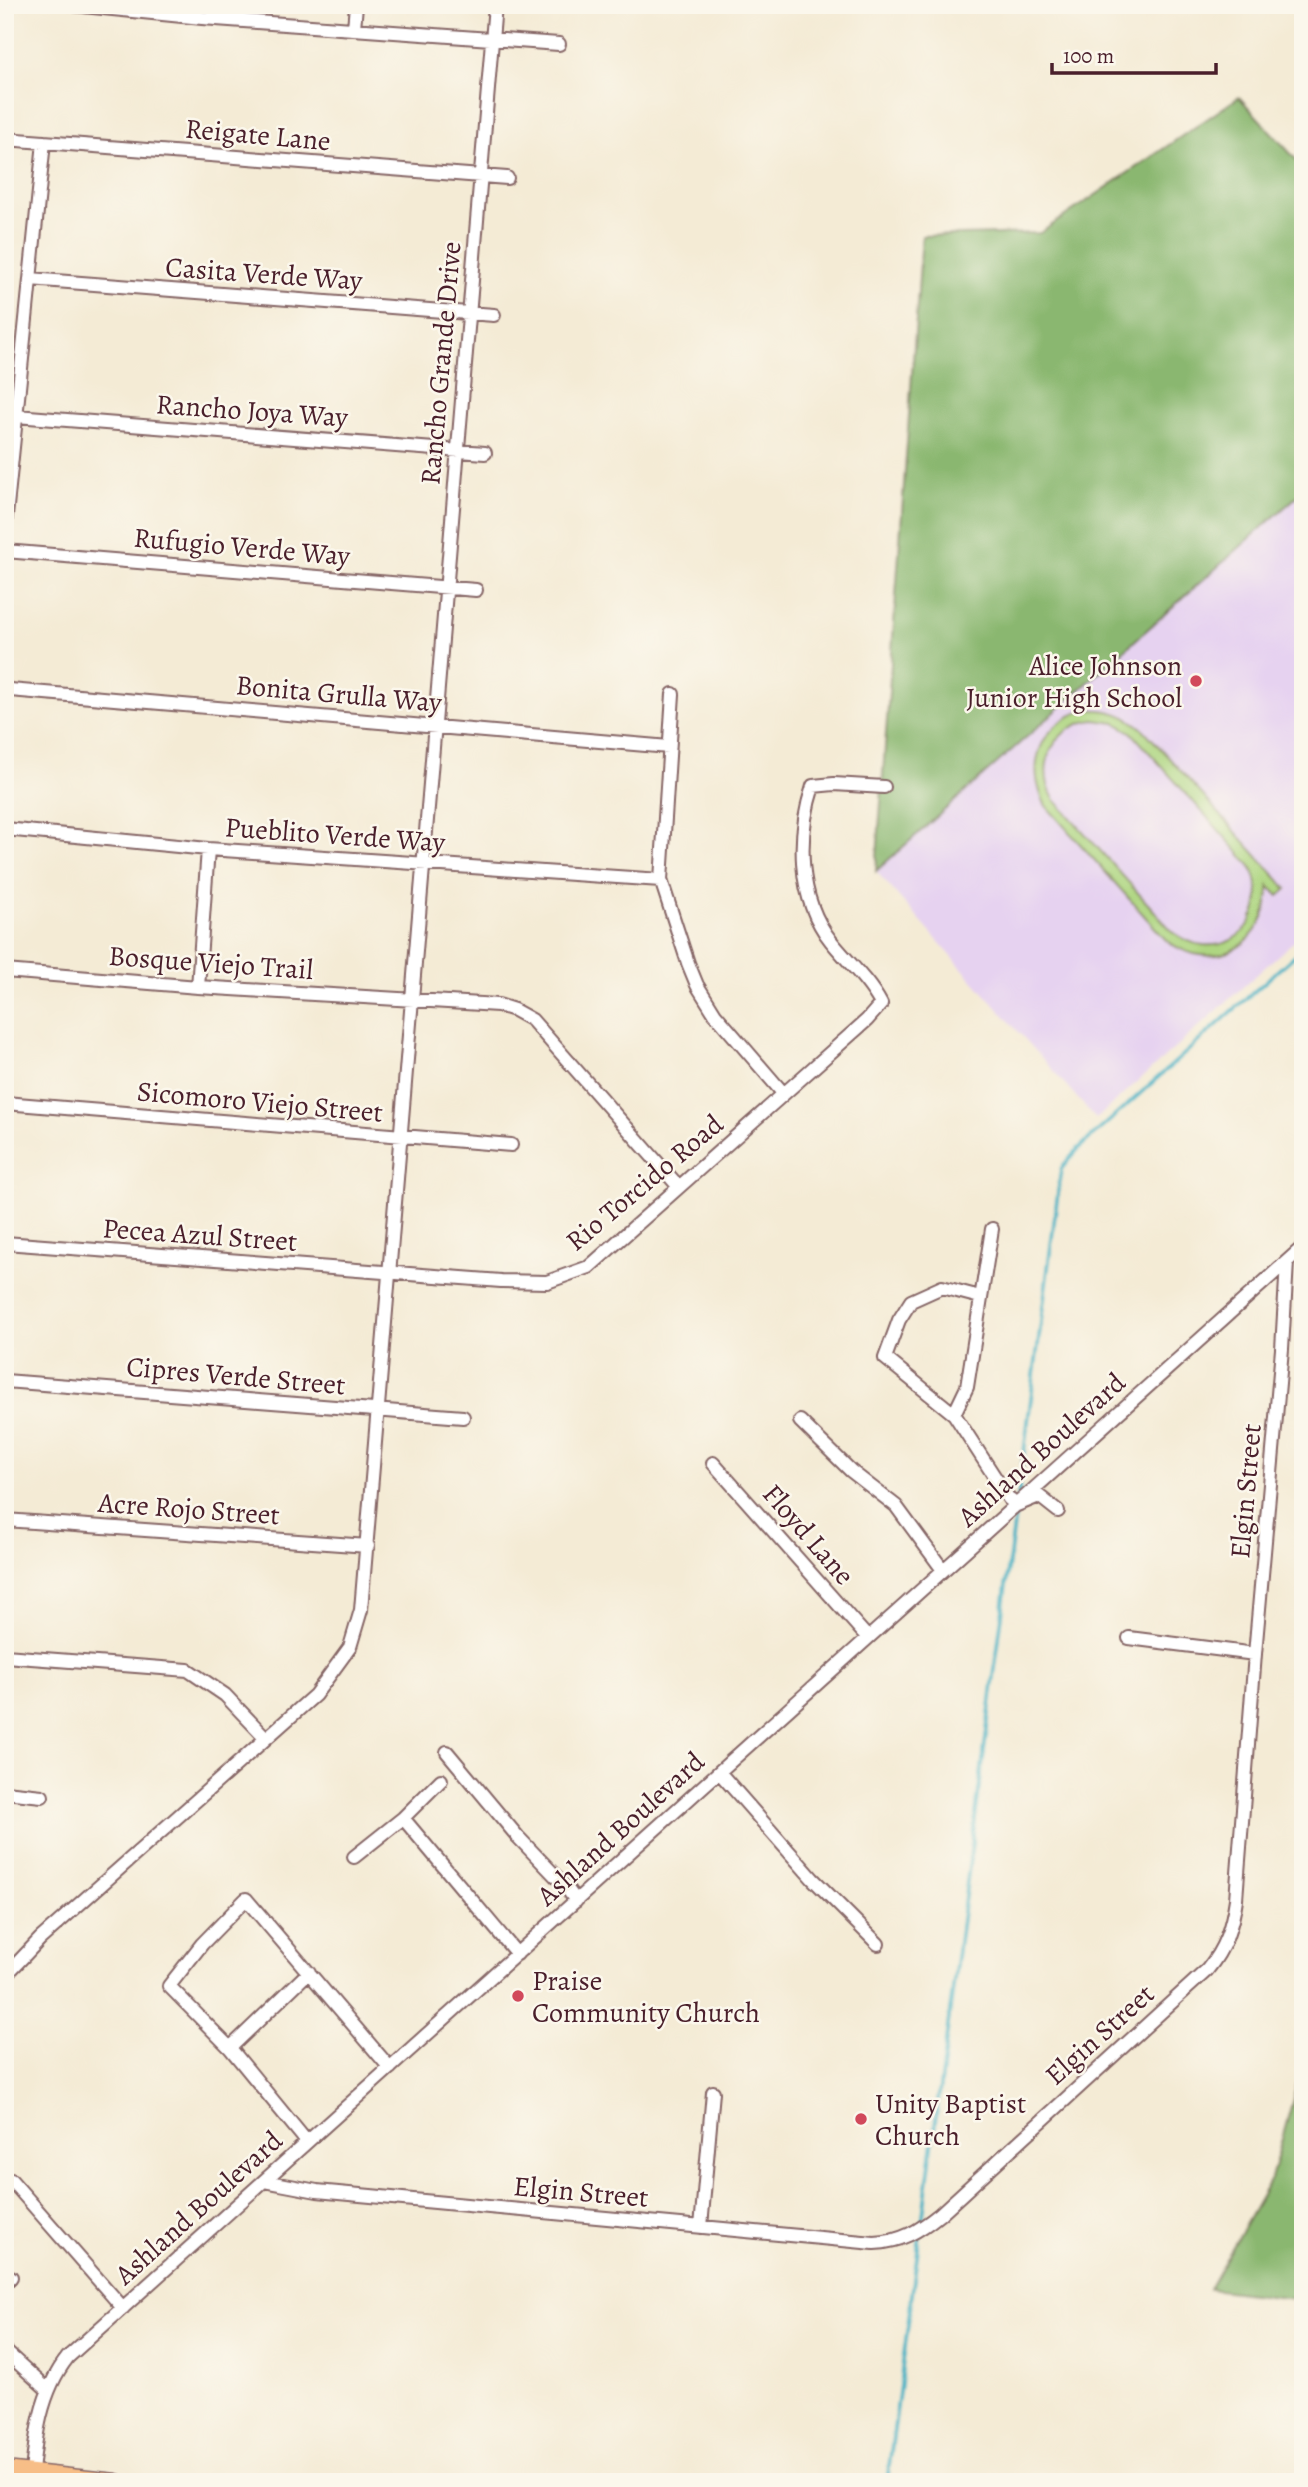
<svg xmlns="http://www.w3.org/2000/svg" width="1308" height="2487" viewBox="0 0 1308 2487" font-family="Alegreya,serif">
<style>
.built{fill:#e6d2f0}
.green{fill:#aed681;stroke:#7c7a56;stroke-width:2;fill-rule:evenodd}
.forest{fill:#8ab76f;stroke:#6a6b4d;stroke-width:2}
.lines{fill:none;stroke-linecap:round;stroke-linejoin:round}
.stream{stroke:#47b2c5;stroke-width:3.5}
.minor-casing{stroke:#866666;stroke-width:16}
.major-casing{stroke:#866666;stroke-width:19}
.minor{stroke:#fff;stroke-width:12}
.major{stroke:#f7be87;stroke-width:16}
.poi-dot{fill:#d1495b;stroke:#fbf7ec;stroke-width:2.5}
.labels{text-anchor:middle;stroke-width:5;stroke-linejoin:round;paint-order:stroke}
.street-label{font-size:28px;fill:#4a1f2b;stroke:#fbf7ec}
.poi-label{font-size:28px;fill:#4a1f2b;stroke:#fbf7ec;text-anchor:start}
</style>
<rect width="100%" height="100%" fill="#fbf7ec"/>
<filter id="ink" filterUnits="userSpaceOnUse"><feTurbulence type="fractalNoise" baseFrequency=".0143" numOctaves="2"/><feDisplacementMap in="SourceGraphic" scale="14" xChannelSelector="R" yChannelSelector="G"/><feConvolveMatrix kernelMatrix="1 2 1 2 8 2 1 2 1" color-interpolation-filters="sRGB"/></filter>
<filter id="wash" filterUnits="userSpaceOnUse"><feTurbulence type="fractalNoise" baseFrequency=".00686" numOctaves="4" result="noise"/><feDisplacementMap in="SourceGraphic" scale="28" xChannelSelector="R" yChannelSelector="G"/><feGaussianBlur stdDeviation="1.57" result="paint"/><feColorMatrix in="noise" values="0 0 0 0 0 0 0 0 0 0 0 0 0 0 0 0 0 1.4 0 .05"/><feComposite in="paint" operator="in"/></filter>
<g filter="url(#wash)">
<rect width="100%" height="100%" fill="#f4ebd5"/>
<!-- built -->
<path class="built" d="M1303,491v442l-207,186 -220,-248z"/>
<!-- green -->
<path class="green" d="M1086,710c24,-2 41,5 58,20l143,159 -8,7 -10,-10c0,58 -55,91 -103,54l-120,-134c-22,-41 -5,-84 40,-96zM1095,720l20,3 16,9 119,133c21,36 -2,85 -47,80 -12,-1 -21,-7 -30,-13l-119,-133c-20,-34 1,-75 41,-79z"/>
<!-- forest -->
<path class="forest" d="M1239,97l64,70v324l-427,380 46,-635 118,-3z
M1303,2063v237l-94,-11 62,-110z"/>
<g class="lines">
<!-- stream -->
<path class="stream" d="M1018,1498l43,-329 17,-20 225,-201
M922,2223l94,-714
M887,2482l33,-248"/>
</g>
</g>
<g filter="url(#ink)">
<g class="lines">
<!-- minor casing -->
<g class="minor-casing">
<path id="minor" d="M73,5l129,13 357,26
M354,28l2,-23
M5,139l502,39
M30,279l464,36
M16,416l469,37
M5,526l39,-384
M5,551l471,39
M5,687l5,3 659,57
M673,694l-12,186 27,83 9,22 18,29 68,79
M5,829l203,20 453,31
M5,971l193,16 300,18 16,5 18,10 147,167
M198,987l10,-138
M5,1103l506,42
M5,1243l496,38 46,1 42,-15 278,-247 14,-16c-13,-24 -33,-42 -50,-63 -34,-43 -34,-106 -18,-155l21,-2 50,3
M980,1297l-38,-10 -31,14 -12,19 -14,38 69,56 55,85 8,6 22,-9 19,15
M5,1381l458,36
M954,1414l13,-27 25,-158
M800,1421l51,50 45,35 47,64
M713,1463l155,175
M5,1520l363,26
M1129,1638l126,16
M5,1656l183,14 37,25 41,43
M447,1752l71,85 48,50 10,14
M719,1772l94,107 65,65
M5,1792l37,4
M403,1818l114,136
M354,1857l49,-39 38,-38
M5,1976l35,-37 275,-244 35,-48 11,-37 134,-1605
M230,2048l79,-76
M307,2142l-77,-94 -61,-62 33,-42 44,-45 144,169
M264,2181l53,10 557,52c27,-1 45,-12 66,-29l267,-244c18,-22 25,-43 29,-71l19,-245 27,-305 5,-87
M5,2185l6,-5 112,128
M701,2227l12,-135
M5,2283l6,-6
M5,2351l43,39
M31,2482c4,-44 9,-90 37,-125l1235,-1110"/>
</g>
<!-- major casing -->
<g class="major-casing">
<path id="major" d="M5,2470l111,12"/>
</g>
<!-- minor -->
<use href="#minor" class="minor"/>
<!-- major -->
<use href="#major" class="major"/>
</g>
</g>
<!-- markers -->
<g class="poi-dot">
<circle cx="1196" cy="681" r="7"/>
<circle cx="518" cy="1996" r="7"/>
<circle cx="861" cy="2119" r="7"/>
</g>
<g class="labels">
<!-- street labels -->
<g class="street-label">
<text transform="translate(258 134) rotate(5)" y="10">Reigate Lane</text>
<text transform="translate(264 273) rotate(4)" y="10">Casita Verde Way</text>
<text transform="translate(440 363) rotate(-85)" y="10">Rancho Grande Drive</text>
<text transform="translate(252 410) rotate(4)" y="10">Rancho Joya Way</text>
<text transform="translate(242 546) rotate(5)" y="10">Rufugio Verde Way</text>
<text transform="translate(339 693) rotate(5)" y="10">Bonita Grulla Way</text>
<text transform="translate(335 834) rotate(4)" y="10">Pueblito Verde Way</text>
<text transform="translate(211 962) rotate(4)" y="10">Bosque Viejo Trail</text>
<text transform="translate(260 1101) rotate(5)" y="10">Sicomoro Viejo Street</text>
<text transform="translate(644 1182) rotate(-40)" y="10">Rio Torcido Road</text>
<text transform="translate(200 1234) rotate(4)" y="10">Pecea Azul Street</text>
<text transform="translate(236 1375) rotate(5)" y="10">Cipres Verde Street</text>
<text transform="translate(1041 1449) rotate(-42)" y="10">Ashland Boulevard</text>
<text transform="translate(1245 1491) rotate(-85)" y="10">Elgin Street</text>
<text transform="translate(189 1508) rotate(4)" y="10">Acre Rojo Street</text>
<text transform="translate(809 1534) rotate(49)" y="10">Floyd Lane</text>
<text transform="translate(620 1828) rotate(-42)" y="10">Ashland Boulevard</text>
<text transform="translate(1099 2034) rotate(-42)" y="10">Elgin Street</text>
<text transform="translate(581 2191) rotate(5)" y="10">Elgin Street</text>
<text transform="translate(198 2207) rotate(-42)" y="10">Ashland Boulevard</text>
</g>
<!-- poi labels -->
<g class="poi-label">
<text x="1182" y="675" text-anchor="end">Alice Johnson<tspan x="1182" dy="32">Junior High School</tspan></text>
<text x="532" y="1990">Praise<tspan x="532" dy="32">Community Church</tspan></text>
<text x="875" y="2113">Unity Baptist<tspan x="875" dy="32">Church</tspan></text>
</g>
</g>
<!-- margin -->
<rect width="1308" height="2487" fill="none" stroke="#fbf7ec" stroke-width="28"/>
<!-- scale -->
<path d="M1052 63v10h164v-10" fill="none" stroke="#4a1f2b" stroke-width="3.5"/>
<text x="1063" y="63" font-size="21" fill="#4a1f2b" stroke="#fbf7ec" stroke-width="5" paint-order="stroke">100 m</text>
</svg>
